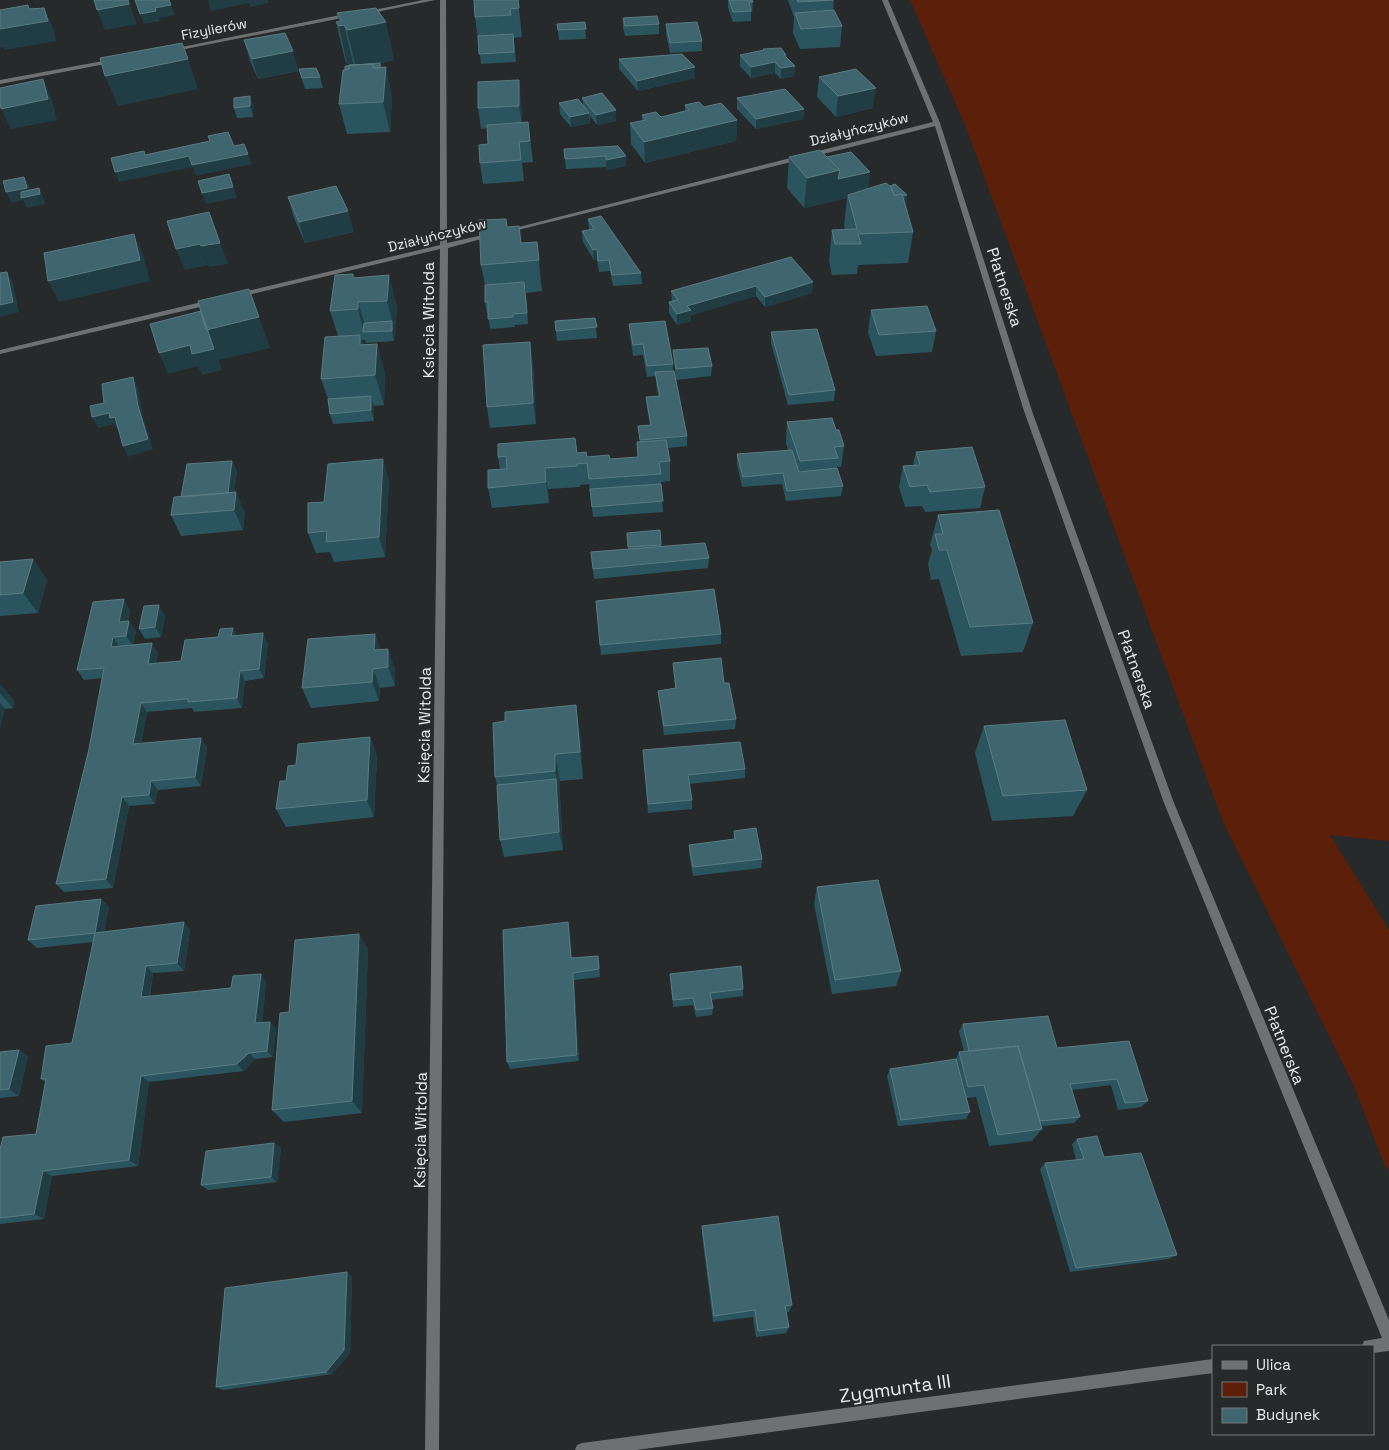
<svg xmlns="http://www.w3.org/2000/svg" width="1389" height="1450" viewBox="0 0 1389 1450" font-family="'Space Grotesk',sans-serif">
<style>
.green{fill:#5b1f0a}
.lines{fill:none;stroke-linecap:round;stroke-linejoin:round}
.minor{fill:#6f7071;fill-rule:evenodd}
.wall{fill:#2a555f}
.shaded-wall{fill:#203d44}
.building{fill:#3f666e;stroke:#5a7b82}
.labels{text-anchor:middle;stroke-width:4;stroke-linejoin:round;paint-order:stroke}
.far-street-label{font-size:14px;fill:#ebeded;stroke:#272a2b}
.street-label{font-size:16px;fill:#ebeded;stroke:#272a2b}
.near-street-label{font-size:19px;fill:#ebeded;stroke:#272a2b}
</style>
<rect width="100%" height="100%" fill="#272a2b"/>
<!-- green -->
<path class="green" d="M910,0h479v841l-59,-6 59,95v240l-5,-6 -30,-78 -131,-264 -258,-697z"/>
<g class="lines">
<!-- minor -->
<path class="minor" d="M423,0h12l-68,14 -3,-2z
M440,0h6l1,243 45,-10 4,2 -48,13 -9,1202h-14l15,-1201 -201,48 -4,-2 4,-2 201,-48z
M882,0h6l52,123 92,288 142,392 215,517v31l-16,2v-7h-11l2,-5 18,-3 -218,-535 -140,-392 -89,-285 -429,107 -3,-2 430,-109z
M350,13l2,1v2l-182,36 -3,-2z
M114,59l3,2 -1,1 -116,22v-4z
M210,300l4,2 -1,2 -213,50v-4z
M1213,1359v14l-577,77h-61l2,-5 5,-2z"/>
</g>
<!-- wall -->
<path class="wall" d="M518,0l4,37 -8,1 2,24 -35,2 -6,-47z
M728,0h24l1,2 -1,10h-1v9l-18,1 -5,-14z
M788,0h46l-1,11 9,15 -2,21 -40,2 -7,-16 1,-16z
M337,13l57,47 -18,4 4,-1 12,34 -2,35 -43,2 -8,-30 6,-35 10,-4 -2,-2 -6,1 -2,-4 -9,-38 3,-1z
M623,18l36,6v10l-34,2 -2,-8z
M585,22l1,17 -27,1 -2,-16z
M666,24l36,17v10l-32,2 -4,-19z
M244,40l55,31 -41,8 -8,-18z
M763,49l23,6v2l9,9 -1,10 -13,3 -6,-6 -24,5 -11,-12v-11l23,-4z
M619,59l76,19 -57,13 -19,-22z
M299,69l21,8 3,11 -18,1z
M819,77l54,31 -37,9 -19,-20z
M250,96l3,10v11l-16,1 -3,-10z
M582,98l34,12v11l-19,4 -7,-9v7l-19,4 -11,-13 -1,-11 24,2z
M737,98l67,11 -1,10 -47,10 -19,-20z
M521,101l1,21h6l5,40 -11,1 2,18 -41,3 -3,-21 8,-19 -1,-16 -6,1 -3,-21z
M685,105l19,2 33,13 -1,21 -91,22 -14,-19 -1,-21 12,-2v-6l19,2 24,-6z
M564,149l62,7v10l-20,4v-3l-40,2z
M789,157h38l41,32 22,-3 17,9 -1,10 7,27 -5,31 -50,2 -1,9 -25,1 -3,-14 3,-31h13l-1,-4 3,-28 -43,10 -17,-20z
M288,197l66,35 -49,11 -11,-25z
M588,219l53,54 1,11 -29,2 -3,-15 -11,1 -2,-12h-3l-11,-18 -1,-11 7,-1z
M507,227l15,16 15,-1 5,49 -16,2 2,31 -13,1v2l-25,2 -2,-16h-1l-2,-11v-17l-4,-20z
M353,274l1,4 43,28 -3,35 -28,2 -1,-3h-3l1,4h14l8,30 -1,31 -10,1v15l-41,3 -3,-10 -2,-15 -7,-20 17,-43 -8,-25z
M813,282l-1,11 -47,14 -9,-11 -65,19v6l-14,4 -8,-12v-11h3l-1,-11z
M871,310l65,21 -4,21 -56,4 -8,-24z
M595,318l2,20 -40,3 -2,-20z
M629,324l44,40v7l14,65v10l-19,2 2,13v20l-9,1 2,30 -70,5 -4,-33 -9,1v2l-32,2 1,14 -57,5 -4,-20 12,-19 -2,-12v-13l79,9 10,4 23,2 28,-2 -1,-15h3l-2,-16 12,-1 -3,-17 -1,-11 12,-1 -2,-13v-7l-9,1 -4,-22 -10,1 -3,-21z
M771,332l64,58 -1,11 -46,4 -17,-62z
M673,350l39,16 -1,10 -35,4 -2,-19z
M533,363l3,61 -46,4 -3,-21z
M787,422l49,8 8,16 -3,21h-4v1l6,18 -2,10 -55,5 -4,-17 -40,3 -5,-23v-10l51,-4 -2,-7z
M916,452l69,35 -5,21 -55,4 -3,-6 -17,1 -6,-20 4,-21 10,-1z
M232,461l5,10 -3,21 11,20 -2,18 -62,6 -10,-21 10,-18z
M389,480l-4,77 -51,5 -4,-10 -14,1 -8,-20 16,-31z
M938,515l95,108 -10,29 -62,4 -22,-77 -8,1 -3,-16 4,-14 -2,-5z
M660,530l1,16 48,12 -1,10 -114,11 -3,-27 37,-3 -1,-16z
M33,559l14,21 -9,33 -38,3v-54z
M130,610l-2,11 8,10 -3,14 25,8 -2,10 25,-2 52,-33 3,7 32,8 -4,35 -19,3 -3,27 -48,4 -2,-4 -45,4 -6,32 66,3 -6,39 -43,4 -3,14 -26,2 -16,82 -49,4 -8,-8 33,-135 13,-71 -18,2 -7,-10z
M165,615l-4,22 -16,2 -6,-10z
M375,634l5,16 15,18v18l-15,2 -1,13 -68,7 -9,-20z
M721,634v10l-120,11 -1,-10z
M673,663l51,20 12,36 -1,10 -71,6 -5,-35 -1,-9 17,-3z
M0,684l14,17 -1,7 -8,1 -5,18z
M984,726l103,64 -14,26 -81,5 -17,-68z
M580,733l3,46 -23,2v16l3,53 -59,7 -4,-17 -3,-55 -2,-8z
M370,737l7,19 -3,61 -88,10 -10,-18 10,-28 10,-16z
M643,750l102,19v9l-56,6 3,16v9l-44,4z
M734,831l28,28 -1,9 -68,8 -4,-23v-8l45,-6z
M817,887l84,84 -5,15 -64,8 -18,-90z
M101,899l8,8 -5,25 86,-2 -6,41 -31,2 -3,23 81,-8 35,-6 -4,41 8,-1 6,7 -3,28 -18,2 -11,12 -95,11 -11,84 -86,10 -8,43 -44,5v-75l36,-15 10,-52 -5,-3 31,-36 21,-101 -56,6 -9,-8z
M568,922l2,8 2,28 27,5 1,14 -26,3 5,81 -69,8 -3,-7z
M368,949l-6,164 -78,9 -12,-12 17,-98z
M670,974l73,15v7l-32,4 2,8 -1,7 -16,2 -3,-12 -20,2z
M963,1024l94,24 72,-7 19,60 -7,6 -23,3 -7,-25 -39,5 8,27 -6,6 -33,3 1,3 -10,12 -43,5 -13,-49 -9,1 3,14 -4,7 -68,7 -11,-50 3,-7 66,-10 3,-7h5l-5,-21z
M19,1050l9,6 -9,40 -19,2v-46z
M1077,1139l27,18 73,98 -8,4 -99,13 -30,-103 5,-6 31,-3 -4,-16z
M274,1143l7,5 -4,34 -69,8 -7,-5z
M702,1226l90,79 -3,7h-3l3,15 -3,6 -30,4 -3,-20 -40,5 -11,-87z
M352,1276l-2,77 -18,21 -108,16 -8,-3z"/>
<!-- shaded-wall -->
<path class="shaded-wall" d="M128,0l9,24 -32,6 -8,-20z
M208,0h60l1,3 -19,4 -1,-4 -38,8z
M171,5l4,10 -16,3 1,3 -16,3 -4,-10 15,-6z
M44,8l9,20 3,13 -51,9 -2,-3h-3v-18l36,-6z
M386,22l8,38 -21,4 7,30 -24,-26 -9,-38z
M344,25l9,38 -6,1 -8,-38z
M293,51l6,20 -41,8 -6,-20z
M188,59l10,30 -80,17 -13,-30z
M775,62v11l-24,5v-11z
M795,66l-1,10 -13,3v-11z
M386,67l6,30 -2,35 -7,-30z
M695,67v11l-57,13 -1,-10z
M43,79l9,21 5,20 -46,9 -10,-20z
M519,80l2,21 1,25 -3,-20z
M876,88l-3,20 -37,9 2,-21z
M250,96l3,10v11l-3,-11z
M804,109l-1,10 -47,10v-10z
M616,110v11l-19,4 -1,-10z
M589,113l1,10 -19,4 -1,-10z
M737,120l-1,21 -91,22 -1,-21z
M144,151l5,11 40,-6 59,-2 4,10 -56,12 -3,-9 -74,15 -4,-10z
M626,156v10l-20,4v-10z
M840,170l30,2 -2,20 -20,3 -1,3 -43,10 3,-30z
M229,174l8,24 -31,6 -4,-11z
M24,177l6,10 1,8 8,-7 5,11 1,5 -18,4 -4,-8 -11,3 -6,-11z
M907,195l-1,11 -27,-2z
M348,211l6,21 -49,11 -6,-21z
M209,212l19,52 -19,3 -8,-21z
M134,234l9,21 7,26 -91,21 -11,-21z
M537,242l3,31 2,18 -3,-31z
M200,244l8,21 -23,5 -9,-21z
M597,249v11h-3l-1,-10z
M7,272l6,11 6,29 -19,5v-12z
M389,275l8,31 -2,26 -8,-31z
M524,282l2,10 2,32 -1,-11z
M813,282l-1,11 -47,14v-10z
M756,286v10l-65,19v6l-14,4v-11l10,-8z
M358,302l9,30h-3l-6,-23z
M259,317l11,31 -51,12 3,10 -20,5 -4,-9 -30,8 -9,-21 47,-23z
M392,321l3,11 -1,9 -2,-10z
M360,335l9,30 -9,-20z
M530,342l3,21 3,61 -3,-21z
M377,344l8,30 -1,31 -9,-30z
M133,377l5,11 5,29 10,32 -25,8 -5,-11 15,-40z
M371,396l3,10v15l-3,-11z
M109,413l6,4 6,10 -5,1 -2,-4 -16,4 -6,-11z
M383,459l6,21 -4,77 -6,-20z
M232,461l5,10 -5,39 -6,-7z
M545,468l3,21 1,14 -3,-21z
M236,492l9,20 -2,18 -9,-20z
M33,559l14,21 -9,33 -15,-20z
M124,599l6,11 -5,22 -6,-10z
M159,605l6,10 -4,22 -6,-10z
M129,621l7,10 -3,15 -7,-10z
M233,628l5,10 -7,-2z
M263,633l5,10 -4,35 -5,-9z
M375,634l7,19 -8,-3z
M113,637l7,10h-9z
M152,643l6,10 -3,21 -7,-10z
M388,649l7,19v18l-7,-19z
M373,669l7,19 -1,13 -7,-19z
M240,671l5,10 -3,27 -5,-10z
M0,684l14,17 -1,7 -13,-15z
M0,703l5,6 -5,18z
M141,703l6,9 -8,42 -6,-10z
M576,705l4,28 3,46 -3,-27z
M370,737l7,19 -3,61 -7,-17z
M201,738l6,9 -6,39 -6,-9z
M555,754l5,27v16l-5,-26z
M556,779l4,18 3,53 -4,-18z
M151,781l7,9 -3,14 -6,-9z
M122,797l7,9 -16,82 -7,-9z
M101,899l8,8 -6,34 -8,-8z
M184,922l6,8 -6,41 -7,-8z
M568,922l2,8 3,36 -2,-8z
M359,934l9,15 -6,164 -10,-12z
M146,966l7,7 -5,31 -7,-7z
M573,973l1,7 5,81 -2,-6z
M261,974l5,8 -4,48 -7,-7z
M270,1022l6,7 -3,28 -6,-6z
M19,1050l9,6 -9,40 -10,-7z
M249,1053l6,6 -11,12 -7,-7z
M141,1076l8,6 -11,84 -9,-6z
M274,1143l7,5 -4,34 -6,-5z
M43,1171l9,5 -8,43 -10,-5z
M347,1272l5,4 -2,77 -18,21 -6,-2z"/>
<!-- building -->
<path class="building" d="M94,0h34l1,4 -32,6z
M135,0h34l2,5 -16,3 1,3 -16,3z
M474,0h44l1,8 -9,1 1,6 -36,2z
M729,0h23l1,2h-4l2,9 -18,1z
M797,0h36l-35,2z
M28,5l1,4 15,-1 4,13 -48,8v-19z
M376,8l10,14 -39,8 -3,-5 -5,1 -3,-4 6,-1 -5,-8z
M834,10l8,16 -41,3 -6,-16z
M657,16l2,8 -34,2 -2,-8z
M585,22l1,7 -28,1 -1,-6z
M697,22l5,19 -32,2 -4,-19z
M285,33l8,18 -41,8 -8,-19z
M513,34l1,18 -35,2 -1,-18z
M182,43l6,16 -83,17 -5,-18z
M781,48l5,7h-2l11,11 -14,2 -6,-6 -24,5 -11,-12 24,-5 -1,-1z
M682,54l13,13 -58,14 -18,-22z
M380,63v5h-6l-1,-4 -24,1v4l-4,1v-4z
M373,64v4l13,-1 -3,35 -44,2 4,-34 6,-1v-4z
M316,68l4,9 -18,1 -3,-9z
M856,69l20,19 -38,8 -19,-19z
M43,79l5,20 -47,10 -1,-8v-13z
M519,80v26l-41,2v-26z
M785,89l19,20 -48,10 -19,-21z
M602,93l14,17 -20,5 -14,-17z
M250,96v10l-16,2v-10z
M578,99l11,14 -19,4 -11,-14z
M699,102l5,5 17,-4 16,17 -93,22 -14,-19 16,-3 -4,-5 14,-3 5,5 28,-7 -4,-5z
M528,122l2,19 -11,1 2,18 -41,3 -1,-18 9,-1 -1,-19z
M228,132l6,14 10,-2 4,10 -56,11 -3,-9 -74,16 -4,-14 33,-7 1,4 65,-14 -2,-5z
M618,146l8,10 -20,4v-4l-41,3 -1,-10z
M820,150l20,20 -33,8 -18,-21z
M851,152l19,20 -32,7 2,-9 -13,-13z
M229,174l4,13 -31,6 -4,-12z
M24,177l3,11 -21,4 -3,-11z
M886,183l5,4 3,8 8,-1 11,38 -55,2 3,10h-26l-3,-14 25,-1 -9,-34z
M895,184l12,11 -4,1 -1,-2 -8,1 -3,-8 -1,-1z
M336,186l12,25 -49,11 -11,-25z
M39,188l1,6 -19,4v-6z
M209,212l11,31 -19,3 -1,-2 -24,5 -9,-28z
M601,216l40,57 -29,2 -3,-15 -11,1 -1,-12 -4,1 -11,-19 12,-2 -6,-10z
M506,219l1,8 12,-1 2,17 16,-1 2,18 -58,5 -2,-45z
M134,234l6,26 -92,21 -4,-28z
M791,257l22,25 -48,15 -9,-11 -69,20 4,4 -14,4 -8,-12 9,-2 -7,-9z
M7,272l6,30 -13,3v-32z
M353,274v4l36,-3 -2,26 -29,1v7l-28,2 5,-36z
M524,282l3,31 -14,1v3l-25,2v-17h-3v-17z
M249,289l10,28 -53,13 -8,-29z
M927,306l9,25 -57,4 -8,-25z
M201,311l13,38 -22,5 -2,-9 -31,8 -9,-29z
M595,318l2,9 -41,4 -1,-10z
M392,321v10l-29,1 1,-9z
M665,321l8,43 -26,2 -4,-22 -10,1 -4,-21z
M817,329l18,61 -46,5 -18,-63z
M360,335v10l17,-1 -2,31 -54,4 4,-42z
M530,342l3,61 -46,4 -4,-62z
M708,348l4,18 -36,3 -3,-19z
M674,371l13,65 -47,4 -2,-14 13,-1 -5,-28 14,-1 -5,-24z
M133,377l5,29 10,33 -25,7 -8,-29 -5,1 -1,-5 -17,4 -2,-11 14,-3 -2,-19z
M371,396v14l-41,4 -2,-15z
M832,418l4,12h3l5,16 -10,1 4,11 -38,3 -13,-39z
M575,438l2,15 9,-1 1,5 22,-2 1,4 28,-2 -1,-15 29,-2 4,21 -11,1 2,12 -72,5 -2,-16 -10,1v2l-32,2 1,14 -58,6v-18l19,-1 -1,-13 -8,1v-13z
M972,447l13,40 -55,5 -3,-7 -17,2 -7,-21 17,-1 -4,-13z
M792,450l7,22 38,-4 6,18 -56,5 -4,-18 -40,4 -6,-23z
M383,459l-4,78 -53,5 1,-11 -19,2v-30l16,-1 4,-38z
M232,461l-4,32 -47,4 6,-33z
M661,484l2,17 -71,6 -2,-18z
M236,492l-2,18 -63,5 3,-18z
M999,510l34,113 -63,4 -23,-77h-8l-4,-16h8l-5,-19z
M660,530l1,15 -33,2 -1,-14z
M705,543l4,15 -116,11 -2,-17z
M33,559l-10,34 -23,2v-33z
M714,589l7,45 -121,11 -4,-44z
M124,599l-5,23 10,-1 -3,15 -13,1 -2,10 41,-4 -4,21 33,-3 4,-21 33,-3 2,-8 13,-1 -2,8 32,-3 -4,36 -19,2 -3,27 -49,4v-3h-2l-45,4 -8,41 68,-6 -6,39 -44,4 -2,14 -27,2 -16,82 -50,5 33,-135 15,-81 -27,2 16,-68z
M159,605l-4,22 -16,2 5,-23z
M375,634l-1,16 14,-1v18l-15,2 -1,13 -70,6 6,-49z
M721,658l3,25h5l7,36 -72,7 -6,-35 18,-3 -3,-25z
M576,705l4,47 -25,2v17l-60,6 -2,-54 12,-2v-9z
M1065,720l22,70 -84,6 -19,-70z
M370,737l-3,63 -91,9 4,-28h6l2,-15 8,-1 2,-21z
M740,742l5,27 -57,6 4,25 -44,4 -5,-54z
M556,779l3,53 -59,8 -3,-55z
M756,828l6,31 -69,8 -4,-22 46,-6 -1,-8z
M878,880l23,91 -66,9 -18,-93z
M101,899l-6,34 89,-11 -7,41 -31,3 -5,31 90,-9 2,-12 28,-2 -6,49 15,-1 -3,29 -18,2 -12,11 -96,12 -12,84 -86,11 -9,43 -34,4v-69l3,-12 33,-3 10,-55h-5l5,-33 26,-3 23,-110 -67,7 8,-34z
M568,922l3,36 27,-2 1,13 -26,4 4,82 -70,7 -4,-132z
M359,934l-7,167 -80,9 8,-97 9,-1 6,-72z
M741,966l2,23 -33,4 3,15 -17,2 -3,-12 -20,2 -3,-26z
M1048,1016l9,32 72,-7 19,60 -23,2 -8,-24 -47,5 10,33 -40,4 -22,-75 -49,5 -6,-27z
M1018,1046l24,83 -44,6 -14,-50 -16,2 -9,-35z
M19,1050l-10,39 -9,1v-38z
M956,1059l14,53 -69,8 -11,-51z
M1097,1136l7,21 37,-4 36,102 -101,13 -31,-105 39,-4 -7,-20z
M274,1143l-3,34 -70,8 5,-34z
M778,1216l14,89 -7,1 4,21 -31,4 -3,-21 -41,6 -12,-90z
M347,1272l-3,78 -18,22 -110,15 9,-99z"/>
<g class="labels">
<!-- far-street labels -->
<g class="far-street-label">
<text transform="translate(214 29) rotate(-11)" y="5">Fizylierów</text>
<text transform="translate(859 129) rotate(-14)" y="5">Działyńczyków</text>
<text transform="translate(437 235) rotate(-14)" y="5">Działyńczyków</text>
</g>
<!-- street labels -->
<g class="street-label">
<text transform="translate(1005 287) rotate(72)" y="6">Płatnerska</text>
<text transform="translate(428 320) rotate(-90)" y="6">Księcia Witolda</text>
<text transform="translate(1137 669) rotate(70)" y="6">Płatnerska</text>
<text transform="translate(424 725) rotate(-89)" y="6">Księcia Witolda</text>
<text transform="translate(1285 1045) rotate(68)" y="6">Płatnerska</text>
<text transform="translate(420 1130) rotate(-89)" y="6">Księcia Witolda</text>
</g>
<!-- near-street labels -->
<g class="near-street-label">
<text transform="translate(895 1388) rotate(-8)" y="7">Zygmunta III</text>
</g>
</g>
<!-- legend -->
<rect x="1212" y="1345" width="162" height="90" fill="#272a2b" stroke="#757879"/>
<rect x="1222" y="1361" width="25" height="8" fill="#6f7071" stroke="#757879"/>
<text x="1256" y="1370" font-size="15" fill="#ebeded">Ulica</text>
<rect x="1222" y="1382" width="25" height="15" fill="#5b1f0a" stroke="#757879"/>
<text x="1256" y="1395" font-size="15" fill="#ebeded">Park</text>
<rect x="1222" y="1408" width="25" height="15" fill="#3f666e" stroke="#757879"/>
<text x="1256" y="1420" font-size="15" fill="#ebeded">Budynek</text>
</svg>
